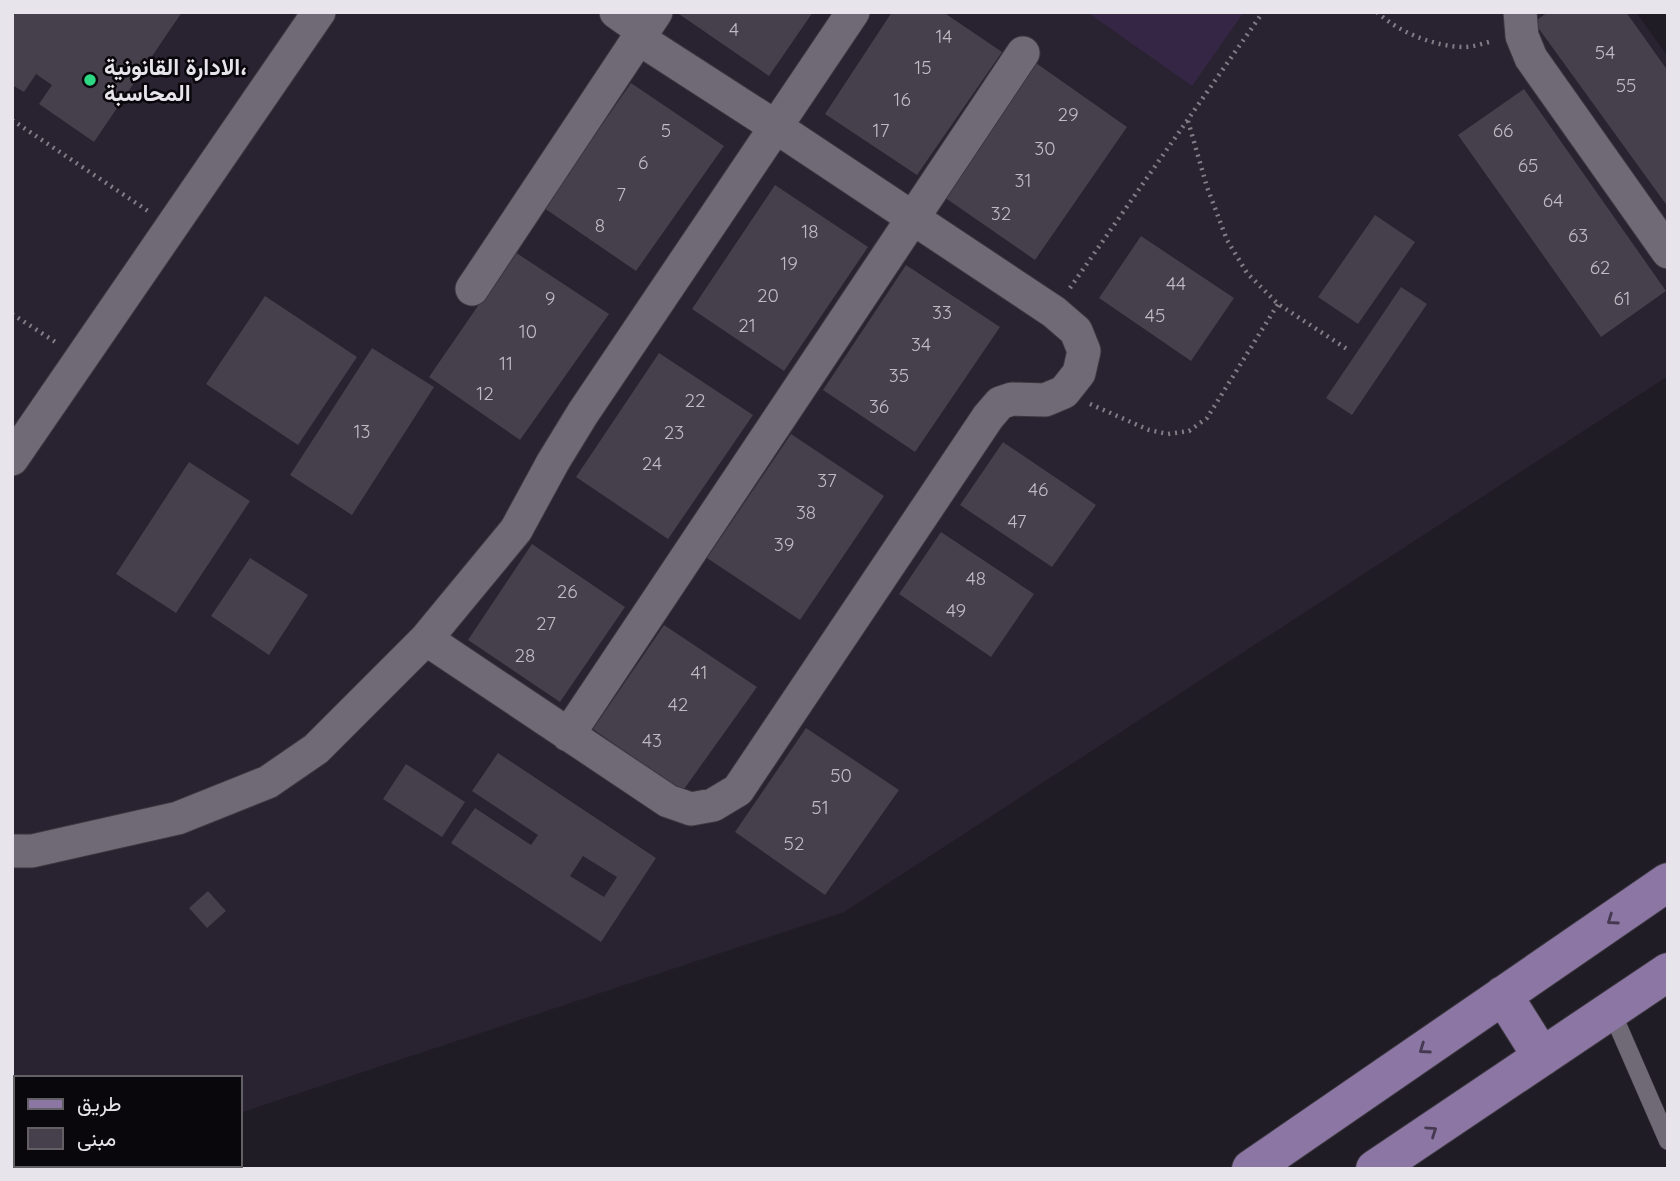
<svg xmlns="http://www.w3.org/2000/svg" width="1680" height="1181" viewBox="0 0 1680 1181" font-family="Quicksand,Vazirmatn,sans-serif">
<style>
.built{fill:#282231}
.green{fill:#352645}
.building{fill:#45404b;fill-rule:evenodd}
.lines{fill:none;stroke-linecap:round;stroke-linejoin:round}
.lane-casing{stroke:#3b373f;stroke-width:19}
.street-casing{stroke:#3b373f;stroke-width:35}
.primary-casing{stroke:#3b373f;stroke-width:40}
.path{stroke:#807d85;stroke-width:4.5;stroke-dasharray:2 5;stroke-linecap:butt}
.lane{stroke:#6f6a76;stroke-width:18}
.street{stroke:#6f6a76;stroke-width:33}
.primary{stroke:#8c77a4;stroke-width:38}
.oneway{stroke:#443950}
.poi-dot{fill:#2ed883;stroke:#09070b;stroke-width:2.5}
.labels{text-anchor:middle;stroke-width:5;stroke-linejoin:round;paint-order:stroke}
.number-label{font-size:19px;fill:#bebbc3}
.poi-label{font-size:23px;font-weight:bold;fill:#e7e4eb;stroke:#09070b;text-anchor:start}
</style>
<rect width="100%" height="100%" fill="#201c25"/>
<!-- built -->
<path class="built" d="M12,12h1624l32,45v319l-824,536 -604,201v-35h-224v87h67l-10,4h-61z"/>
<!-- green -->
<path class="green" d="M1087,12h157l-52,74z"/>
<!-- building -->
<path class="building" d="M16,12h166l-88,130 -55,-38 13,-19 -16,-11 -12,18 -12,-7v-67z
M676,12h137l-44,64z
M892,12h51l59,40 -85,123 -92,-61z
M1548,12h78l42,59v136l-134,-185z
M1036,63l91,64 -92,133 -91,-63z
M631,83l93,63 -88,125 -92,-63z
M1524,89l142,202 -65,46 -143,-202z
M775,185l93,62 -84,124 -92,-62z
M1375,215l40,27 -57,82 -40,-27z
M1141,236l93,62 -43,63 -92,-63z
M515,252l94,62 -89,126 -91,-63z
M906,265l94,62 -85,125 -92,-62z
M1401,287l26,17 -75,111 -26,-17z
M265,296l92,61 -59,88 -92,-61z
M372,348l62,39 -82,128 -62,-40z
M659,353l94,62 -85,124 -92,-62z
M791,434l93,62 -84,124 -93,-62z
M1003,442l93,63 -44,62 -92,-62z
M189,462l61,39 -74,112 -60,-39z
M941,532l93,62 -43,63 -92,-63z
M532,544l93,63 -65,95 -92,-62z
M250,558l58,37 -39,60 -58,-39z
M664,625l93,62 -75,105 -89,-63z
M806,728l93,62 -74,105 -90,-63z
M498,753l158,105 -55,84 -150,-99 24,-35 56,37 7,-10 -66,-44zM583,856l34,21 -13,20 -34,-21z
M406,764l59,38 -23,35 -59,-38z
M208,891l18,20 -19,17 -18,-20z"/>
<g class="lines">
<!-- lane casing -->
<g class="lane-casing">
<path id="lane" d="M1611,1010l57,131"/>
</g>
<!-- street casing -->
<g class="street-casing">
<path id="street" d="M616,12l27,19
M1520,12l2,24 9,22 137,194
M472,289l184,-277
M12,459l307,-447
M426,639l242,162 23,8 22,-4 25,-15 250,-373 12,-14 12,-4 33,1 19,-8 15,-19 5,-22 -8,-20 -22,-19 -278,-185 -138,-89
M568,735l455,-682
M12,851h20l146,-33 90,-36 48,-33 110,-110 90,-109 37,-68 30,-49 270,-401"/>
</g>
<!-- primary casing -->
<g class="primary-casing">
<path id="primary" d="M1503,995l39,62
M1251,1169l417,-287
M1375,1169l293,-197"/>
</g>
<!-- path -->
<path class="path" d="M1377,12c21,20 58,35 88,35 9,0 19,-4 28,-6
M12,120l136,91
M1188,121l19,66 20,53 20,33 31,31 69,45
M1070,288l193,-276
M12,314l45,29
M1090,404l59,26 19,4 21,-3 18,-13 71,-114"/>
<!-- lane -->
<use href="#lane" class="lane"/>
<!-- street -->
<use href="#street" class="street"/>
<!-- primary -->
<use href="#primary" class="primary"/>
</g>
<!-- one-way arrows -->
<defs><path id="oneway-chevron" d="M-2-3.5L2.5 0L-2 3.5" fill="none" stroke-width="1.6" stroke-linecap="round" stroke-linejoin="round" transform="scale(1.75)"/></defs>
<g class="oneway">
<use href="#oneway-chevron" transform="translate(1612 920) rotate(145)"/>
<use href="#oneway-chevron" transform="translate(1424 1049) rotate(145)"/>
<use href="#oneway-chevron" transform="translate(1432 1131) rotate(-34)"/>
</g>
<!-- markers -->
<circle class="poi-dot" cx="90" cy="80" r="7"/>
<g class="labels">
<!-- number labels -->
<g class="number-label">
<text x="734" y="36">4</text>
<text x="944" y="43">14</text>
<text x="1605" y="59">54</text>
<text x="923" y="74">15</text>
<text x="1626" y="92">55</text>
<text x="902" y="106">16</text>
<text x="1068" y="121">29</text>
<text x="666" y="137">5</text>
<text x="881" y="137">17</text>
<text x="1503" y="137">66</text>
<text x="1045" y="155">30</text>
<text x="643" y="169">6</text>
<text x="1528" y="172">65</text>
<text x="1023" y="187">31</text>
<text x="621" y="201">7</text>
<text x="1553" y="207">64</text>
<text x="1001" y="220">32</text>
<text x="600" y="232">8</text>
<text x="810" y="238">18</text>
<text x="1578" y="242">63</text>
<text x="789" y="270">19</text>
<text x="1600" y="274">62</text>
<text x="1176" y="290">44</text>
<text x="768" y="302">20</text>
<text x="550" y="305">9</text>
<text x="1622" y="305">61</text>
<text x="942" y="319">33</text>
<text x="1155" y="322">45</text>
<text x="747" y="332">21</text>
<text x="528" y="338">10</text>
<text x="921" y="351">34</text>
<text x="506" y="370">11</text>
<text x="899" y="382">35</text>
<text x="485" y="400">12</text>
<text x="695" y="407">22</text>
<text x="879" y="413">36</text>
<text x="362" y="438">13</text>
<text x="674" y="439">23</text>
<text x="652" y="470">24</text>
<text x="827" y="487">37</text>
<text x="1038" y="496">46</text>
<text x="806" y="519">38</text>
<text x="1017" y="528">47</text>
<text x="784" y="551">39</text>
<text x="976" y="585">48</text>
<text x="567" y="598">26</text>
<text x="956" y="617">49</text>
<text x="546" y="630">27</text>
<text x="525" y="662">28</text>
<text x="699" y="679">41</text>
<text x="678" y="711">42</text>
<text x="652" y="747">43</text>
<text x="841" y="782">50</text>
<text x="820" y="814">51</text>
<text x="794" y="850">52</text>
</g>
<!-- poi labels -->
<g class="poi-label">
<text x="104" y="75">الادارة القانونية،<tspan x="104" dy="26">المحاسبة</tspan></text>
</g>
</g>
<!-- border -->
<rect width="1680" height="1181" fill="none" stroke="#e7e4eb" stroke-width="28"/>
<!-- legend -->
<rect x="14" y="1076" width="228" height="91" fill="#09070b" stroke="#625f65" stroke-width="2"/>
<rect x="28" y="1099" width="35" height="10" fill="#8c77a4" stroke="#625f65" stroke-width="2"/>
<text x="77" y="1111" font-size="21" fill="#e7e4eb">طريق</text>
<rect x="28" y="1128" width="35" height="21" fill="#45404b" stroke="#625f65" stroke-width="2"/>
<text x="77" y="1146" font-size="21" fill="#e7e4eb">مبنى</text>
</svg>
